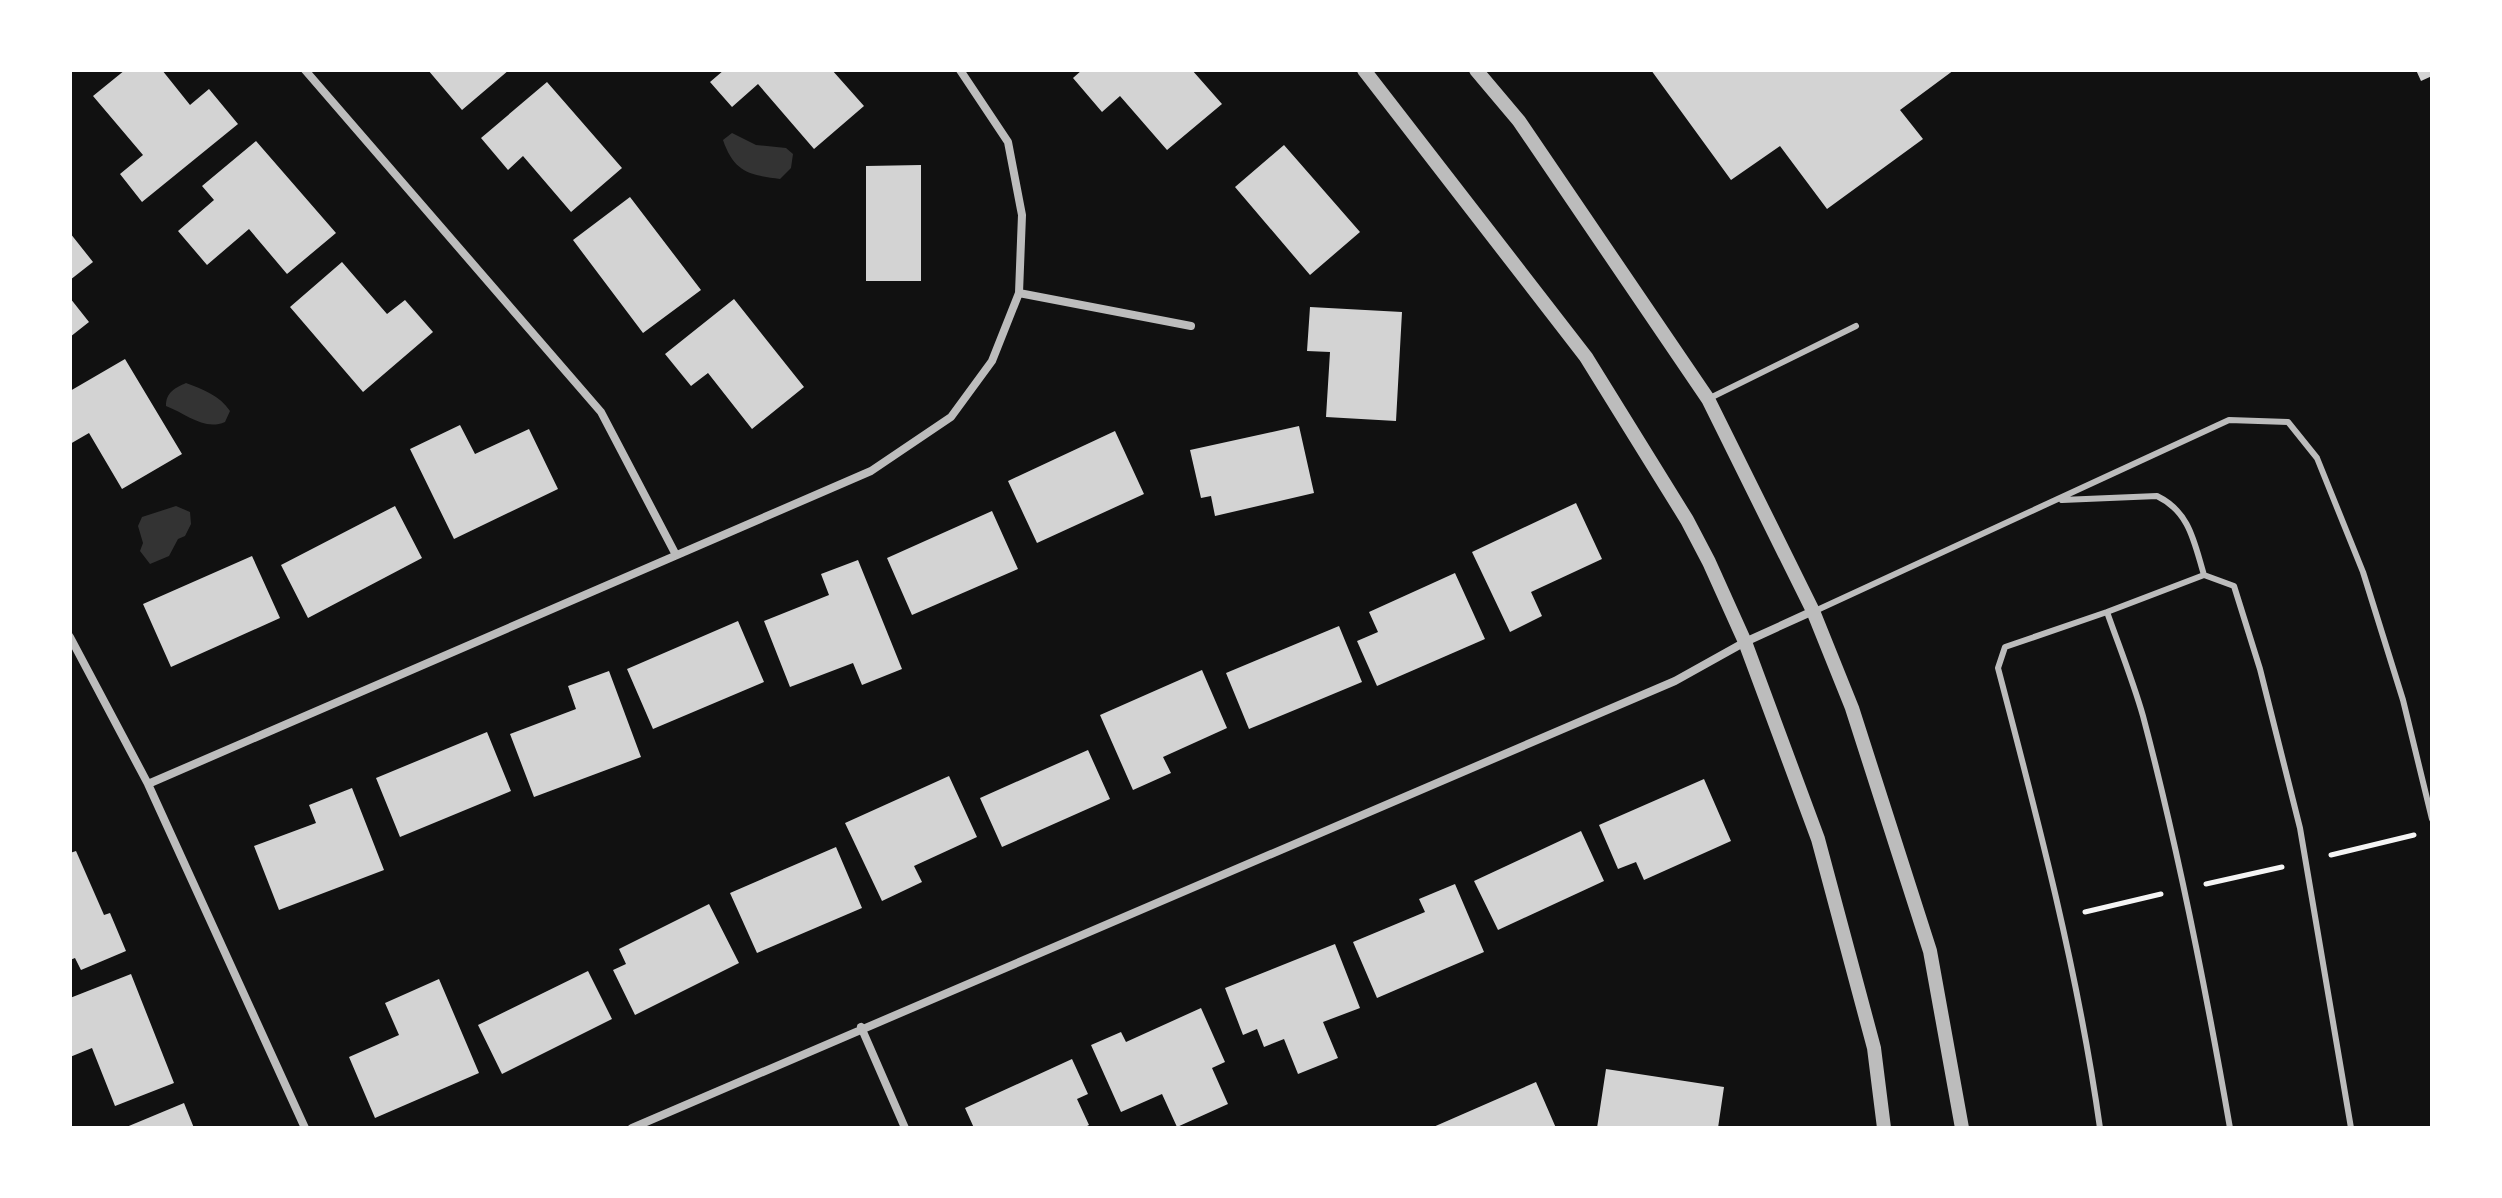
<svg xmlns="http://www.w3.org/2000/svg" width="2502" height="1198" viewBox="0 0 2502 1198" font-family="Commissioner,sans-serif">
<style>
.water{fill:#333}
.building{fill:#d3d3d3}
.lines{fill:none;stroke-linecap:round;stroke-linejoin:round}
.path{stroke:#f5f5f5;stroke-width:5}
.service{stroke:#bcbcbc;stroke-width:6}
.minor{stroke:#bcbcbc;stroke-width:8}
.tertiary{stroke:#bcbcbc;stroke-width:14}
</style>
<rect width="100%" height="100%" fill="#111"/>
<!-- water -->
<path class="water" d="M732,133l24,12 30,3 7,6 -2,14 -11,11c-31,-4 -46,-7 -57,-39z
M186,383c18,7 33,12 44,28l-5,11c-21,9 -38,-8 -59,-16 0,-14 9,-18 20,-23z
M176,506l14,6 1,12 -6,12 -7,3 -9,17 -19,8 -10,-13 3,-8 -5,-17 4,-9z"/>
<!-- building -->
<path class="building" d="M125,70h37l28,35 19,-16 29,35 -96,78 -22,-28 23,-19 -50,-59z
M428,70h81l-47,40z
M724,70h108l32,36 -50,43 -56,-65 -26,23 -22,-25z
M1082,70h110l30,34 -55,46 -47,-54 -18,16 -29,-34z
M1651,70h303l-54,40 23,29 -96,70 -47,-63 -49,34z
M2416,70h16v6l-11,5z
M547,82l75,86 -51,44 -48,-56 -15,14 -27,-32z
M256,141l80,92 -49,41 -38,-45 -42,36 -29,-34 36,-31 -12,-14z
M1284,145l76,87 -50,43 -75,-88z
M921,165v116h-55v-115z
M630,197l71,93 -58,43 -70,-93z
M70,233l23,29 -23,18z
M342,262l45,52 18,-14 28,32 -70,60 -73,-85z
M70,298l19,24 -19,15z
M734,299l70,88 -52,42 -44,-56 -17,13 -26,-32z
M1310,307l92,5 -6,109 -70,-4 4,-65 -23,-1z
M125,359l57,95 -60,35 -33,-56 -19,11v-53z
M460,425l15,29 54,-25 29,60 -104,50 -44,-90z
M1299,426l15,67 -99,23 -4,-20 -10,2 -11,-48z
M1115,431l29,63 -107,49 -29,-62z
M1576,503l26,56 -71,33 11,24 -32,16 -38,-80z
M395,506l27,52 -114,60 -27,-53z
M992,511l26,58 -106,46 -25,-57z
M252,556l28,62 -109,49 -28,-63z
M858,560l44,109 -40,16 -9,-22 -63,24 -26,-66 65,-26 -8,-21z
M1455,573l30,66 -108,47 -20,-45 21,-9 -9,-20z
M738,621l26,61 -111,47 -26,-60z
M1339,626l23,56 -113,47 -23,-56z
M1202,670l25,58 -64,29 8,16 -38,17 -33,-75z
M609,671l32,86 -107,40 -24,-63 66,-25 -8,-23z
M487,732l24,59 -111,46 -24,-59z
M1088,750l22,49 -108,48 -22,-49z
M949,776l28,61 -63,29 8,16 -40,19 -37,-78z
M1704,779l27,62 -87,39 -8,-18 -18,7 -19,-44z
M352,788l32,82 -105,40 -25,-64 62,-23 -7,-18z
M1581,831l23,50 -106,49 -24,-49z
M836,847l26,61 -105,45 -27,-60z
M76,851l28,64 6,-2 16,38 -45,19 -6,-12 -5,2v-107z
M1455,884l29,68 -107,46 -24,-56 72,-30 -6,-13z
M709,904l30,59 -104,52 -22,-45 13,-6 -7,-15z
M1335,944l25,64 -37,14 15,36 -40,16 -14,-35 -20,8 -7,-18 -14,6 -18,-47z
M588,971l24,48 -110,55 -24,-49z
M131,974l43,109 -59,23 -23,-58 -22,9v-59z
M439,979l40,94 -104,45 -26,-61 50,-22 -14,-32z
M1201,1008l24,54 -13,6 16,36 -51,23 -15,-33 -41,18 -30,-67 30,-13 5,10z
M1072,1059l16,35 -11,5 12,26 -6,3h-109l-9,-20z
M1606,1069l118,18 -6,41h-121z
M1536,1082l20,46h-125z
M184,1103l10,25h-70z"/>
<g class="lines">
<!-- path -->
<path class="path" d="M2331,855l83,-20
M2206,884l76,-17
M2085,912l76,-18"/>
<!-- service -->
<path class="service" d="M1708,399l148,-73
M2062,500l95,-4c33,16 37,46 47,79
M1815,611l414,-191 59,2 29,36 46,114 40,128 29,119
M2107,612c12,34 26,69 36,104 36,136 63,274 87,412
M2100,1128c-22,-156 -62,-308 -102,-460l7,-21 102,-35 97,-37 30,11 26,83 40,159 51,300"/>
<!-- minor -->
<path class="minor" d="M305,70l296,342 75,143
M1019,293l172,33
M70,637l78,147 157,344
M148,784l723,-313 80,-54 41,-56 27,-68 3,-78 -14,-73 -48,-72
M861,1027l44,101
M632,1128l1043,-447 70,-39 68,-31"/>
<!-- tertiary -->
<path class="tertiary" d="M1364,70l222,287 101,163 22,42 36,80 73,197 56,209 10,80
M1476,70l43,51 189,278 105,212 39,97 78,243 32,177"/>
</g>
<!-- border -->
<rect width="2502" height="1198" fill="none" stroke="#ffffff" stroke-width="144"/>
</svg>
